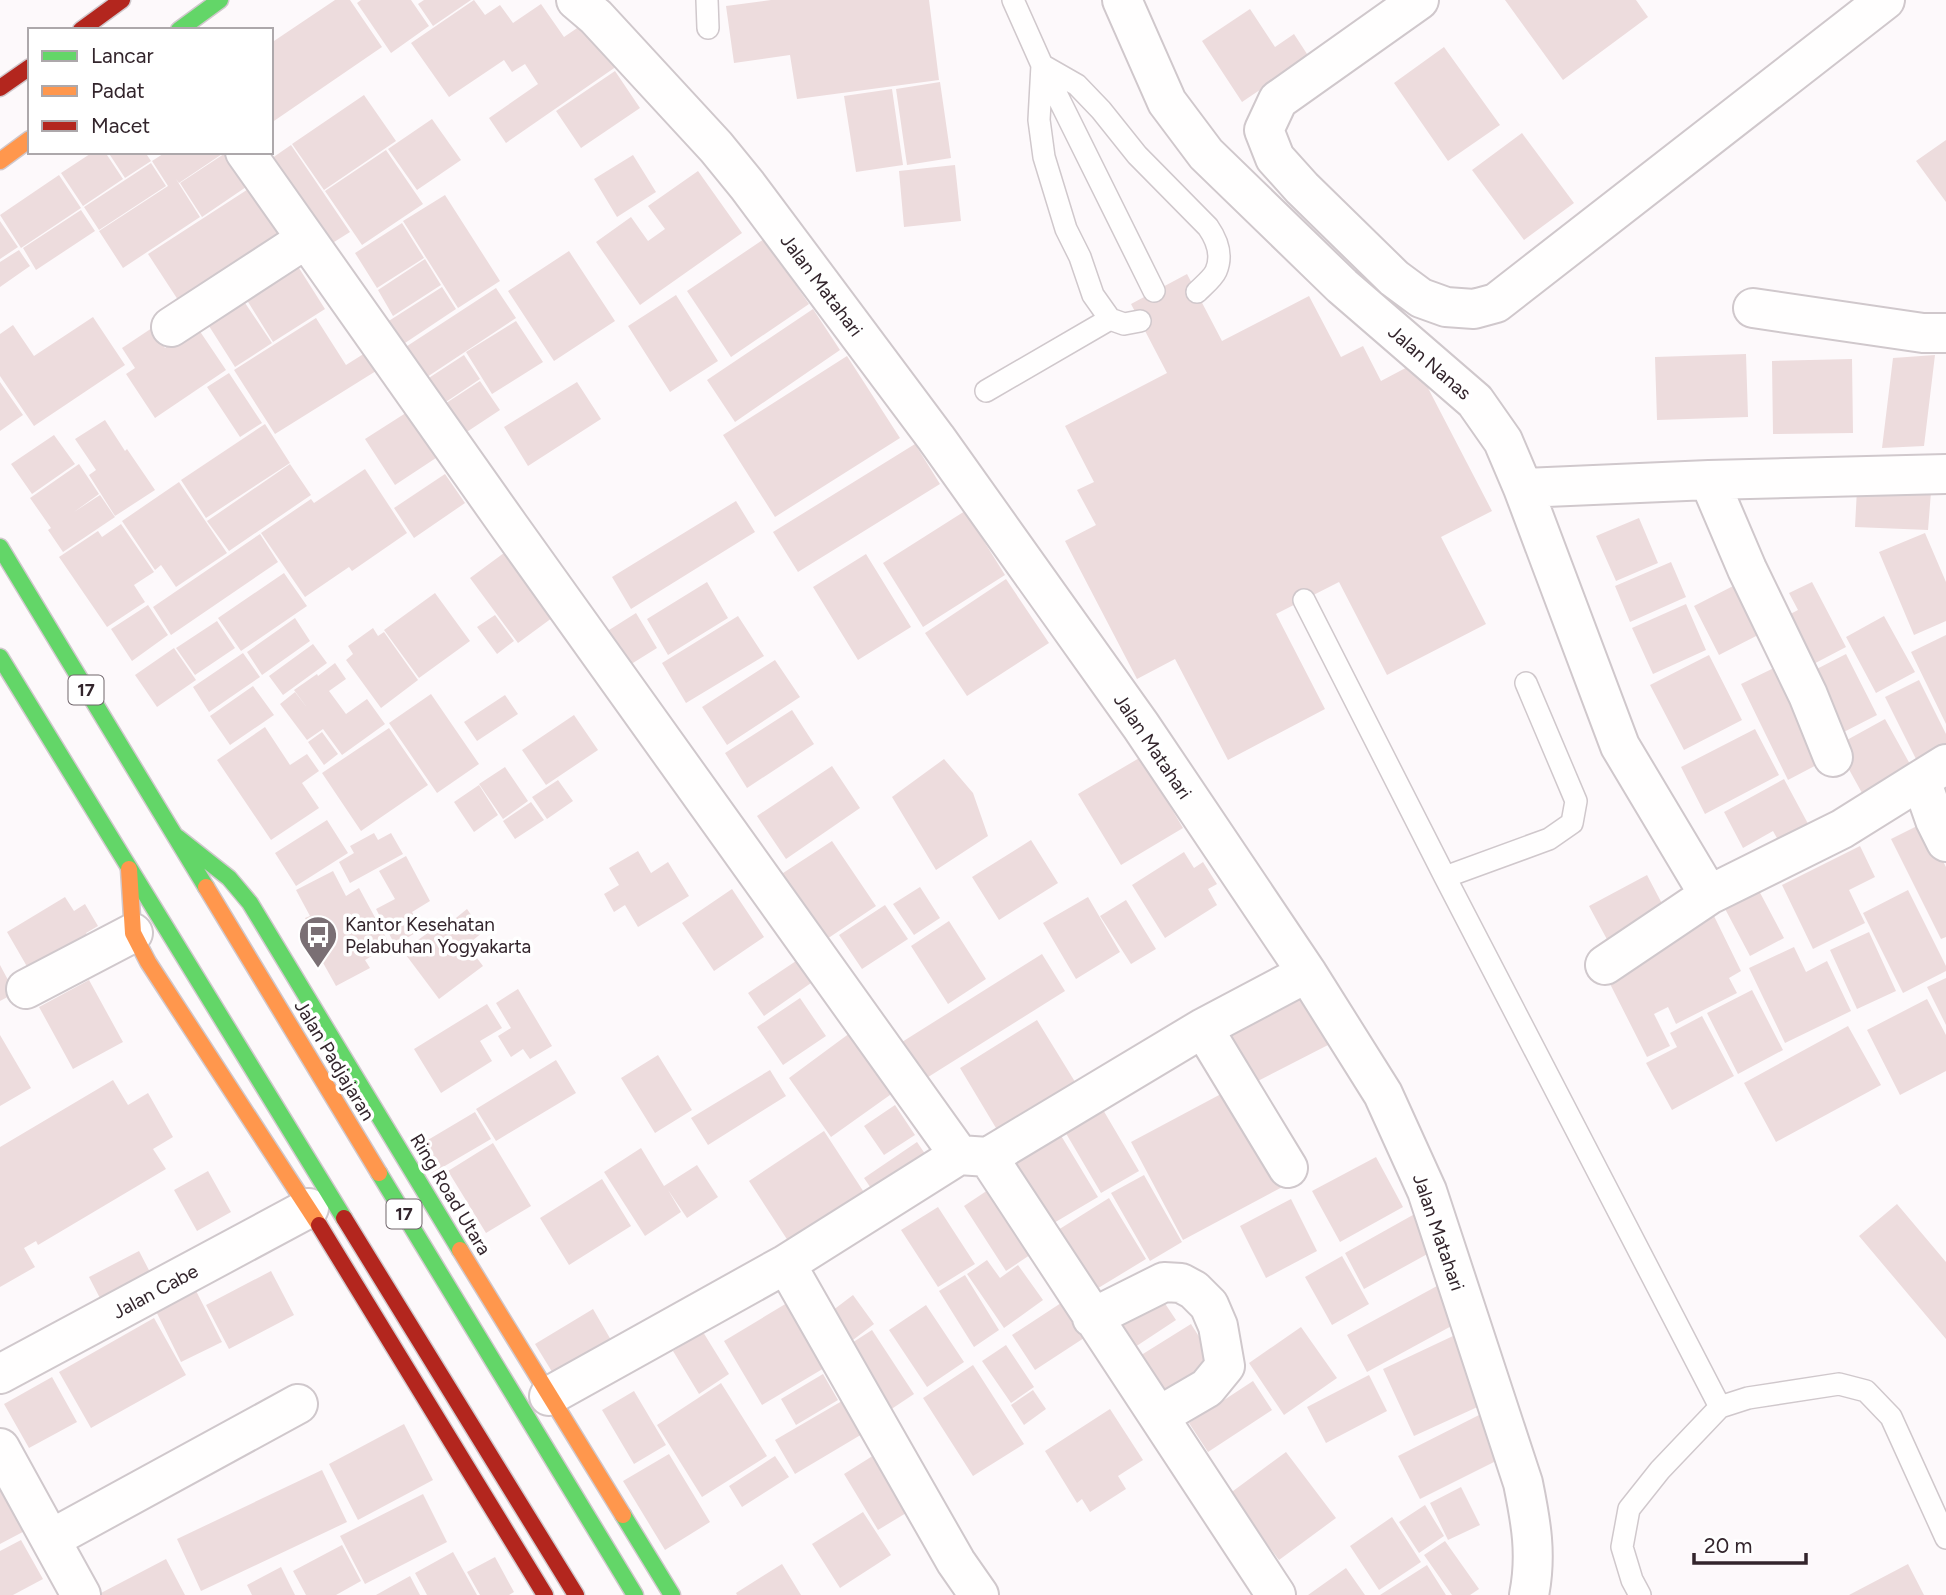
<svg xmlns="http://www.w3.org/2000/svg" width="1946" height="1595" viewBox="0 0 1946 1595" font-family="Figtree,sans-serif">
<style>
.building{fill:#eddcdd}
.lines{fill:none;stroke-linecap:round;stroke-linejoin:round}
.lane-casing{stroke:#d0c8cc;stroke-width:24}
.street-casing{stroke:#d0c8cc;stroke-width:42}
.fast-casing{stroke:#d0c8cc;stroke-width:19}
.slow-casing{stroke:#d0c8cc;stroke-width:19}
.jam-casing{stroke:#d0c8cc;stroke-width:19}
.lane{stroke:#fffefe;stroke-width:21}
.street{stroke:#fffefe;stroke-width:38}
.fast{stroke:#63d668;stroke-width:16}
.slow{stroke:#ff974d;stroke-width:16}
.jam{stroke:#b3261e;stroke-width:16}
.labels{text-anchor:middle;stroke-width:7;stroke-linejoin:round;paint-order:stroke}
.shield{fill:#fff;stroke:#70666b;stroke-width:2}
.shield-label{font-size:18px;font-weight:bold;fill:#33252c}
.street-label{font-size:19px;fill:#33252c;stroke:#fff}
.poi-label{font-size:19px;fill:#33252c;stroke:#fff;text-anchor:start}
</style>
<rect width="100%" height="100%" fill="#fdf9fb"/>
<!-- building -->
<path class="building" d="M335,0h15l32,47 -111,76v-80z
M361,0h50l18,26 -38,27 -34,-50z
M424,0h47l-38,26 -15,-22z
M474,0l11,15 15,-10 13,18 28,-19 23,33 25,-17 31,44 -114,79 -17,-25 49,-34 -13,-20 -13,8 -8,-12 -55,37 -38,-54z
M771,0h158l10,80 -142,19 -7,-44 -56,8 -8,-57z
M1505,0h131l12,17 -85,63z
M1250,9l25,38 19,-13 15,23 -67,45 -40,-61z
M1444,47l56,78 -52,36 -54,-78z
M615,71l25,37 -59,40 -25,-37z
M940,82l11,76 -44,7 -11,-76z
M892,89l11,76 -47,7 -12,-76z
M364,95l32,46 -72,49 -32,-46z
M432,119l29,41 -44,30 -29,-41z
M1522,133l52,70 -50,37 -52,-70z
M1946,140v62l-30,-41z
M291,145l59,87 -27,17 -58,-86z
M386,150l37,54 -61,41 -37,-54z
M93,152h12l18,27 -40,27 -22,-33z
M108,152h37l6,9 -26,17z
M166,152h59l-46,31 -3,-4 24,38 -77,51 -24,-37 69,-45 -16,-25z
M227,152l31,27 -56,38 -22,-34z
M633,155l23,37 -39,25 -23,-38z
M151,163l15,23 -67,44 -15,-23z
M955,165l6,56 -57,6 -5,-56z
M698,171l44,62 -102,72 -44,-63 35,-25 17,24 17,-12 -17,-23z
M59,175l22,33 -60,40 -21,-33z
M262,180l31,49 -113,74 -32,-49z
M445,195l55,86 -42,27 -55,-87z
M81,210l14,21 -59,39 -13,-22z
M0,221l18,26 -18,12z
M402,223l22,35 -47,30 -22,-35z
M764,239l45,65 -78,53 -44,-66z
M19,250l11,16 -30,21v-25z
M569,251l46,70 -61,40 -46,-70z
M292,257l33,52 -52,33 -33,-53z
M425,259l16,26 -48,31 -15,-26z
M1187,274l35,67 87,-45 32,61 22,-11 18,35 34,-18 77,148 -51,26 45,87 -99,51 -48,-93 -63,32 49,95 -97,51 -53,-101 -38,20 -72,-138 31,-16 -19,-35 17,-8 -29,-56 102,-53 -36,-69z
M442,287l14,22 -57,38 -15,-23z
M496,288l20,30 -98,65 -20,-31z
M237,291l35,52 -37,24 -33,-52z
M676,295l42,66 -48,31 -42,-66z
M813,309l27,41 -105,72 -28,-42z
M93,317l32,48 -91,61 -34,-50v-42l13,-9 21,31z
M316,318l30,47 27,-17 11,18 -109,68 -41,-64z
M516,321l27,41 -51,32 -26,-42z
M197,327l29,43 -71,48 -29,-44 9,-6 -13,-20 30,-20 13,20z
M1746,354l2,63 -91,3 -2,-63z
M464,355l16,24 -46,31 -16,-25z
M1935,355l-11,91 -42,2 11,-90z
M847,356l53,82 -125,79 -52,-82z
M1852,359l1,74 -80,1 -1,-73z
M229,373l33,50 -22,14 -33,-50z
M480,381l20,29 -47,31 -19,-30z
M0,382l23,33 -23,16z
M577,382l24,37 -73,47 -24,-39z
M412,409l30,45 -47,31 -30,-46z
M105,420l20,31 2,-2 28,41 -40,26 -26,-41 7,-5 -21,-31z
M265,424l25,39 -84,55 -25,-38z
M54,435l21,29 -43,30 -21,-30z
M915,444l25,40 -142,88 -25,-40z
M79,464l20,30 -25,18 26,-17 15,22 -52,35 -15,-22 3,-2 -21,-30z
M290,464l21,31 -82,56 -22,-30z
M365,469l42,64 -55,38 -3,-4 -44,30 -44,-64 50,-34 3,4z
M445,474l20,29 -51,35 -20,-30z
M179,482l48,71 -51,34 -15,-22 -6,5 -33,-49z
M1857,489l74,3 -3,38 -73,-3z
M736,501l19,31 -124,77 -19,-32z
M965,511l40,64 -82,52 -40,-64z
M1639,518l19,45 -42,18 -20,-45z
M121,524l33,48 -20,13 11,17 -38,25 -48,-70 39,-26 4,6z
M1925,533l21,49v39l-32,14 -35,-83z
M260,534l18,28 -107,73 -18,-28z
M508,550l48,65 -38,28 -48,-65z
M866,554l45,73 -53,33 -45,-73z
M1671,562l15,35 -56,25 -15,-36z
M284,573l23,33 -66,45 -23,-33z
M1006,579l43,64 -82,53 -42,-63z
M707,582l21,36 -60,37 -21,-36z
M1812,582l34,65 -42,22 -25,-49 19,-10 -9,-17z
M1737,584l25,49 -43,22 -25,-49z
M435,593l35,48 -51,37 -35,-48z
M1686,604l20,46 -53,24 -21,-46z
M148,605l20,30 -36,26 -21,-32z
M636,613l21,35 -37,23 -22,-34z
M495,615l19,26 -17,13 -20,-27z
M738,616l26,40 -78,47 -24,-40z
M1884,616l31,56 -39,21 -30,-56z
M295,618l15,23 -48,34 -15,-23z
M217,621l18,27 -40,27 -19,-27z
M373,628l5,8 6,-4 34,48 -37,28 -35,-48 7,-6 -5,-8z
M1946,635v89l-35,-72z
M313,644l14,19 -44,32 -14,-19z
M174,648l22,32 -39,27 -22,-32z
M243,653l17,24 -51,35 -16,-25z
M1846,654l31,61 -41,21 -31,-61z
M1709,655l33,65 -58,30 -34,-65z
M775,660l25,37 -73,48 -25,-38z
M335,663l11,16 -17,12 17,23 21,-15 18,25 -43,31 -19,-26 -16,11 -27,-36 15,-12 13,17 -14,-19 23,-16 1,2z
M1780,665l46,95 -38,20 -47,-96z
M1919,680l27,54v15l-28,14 -33,-66z
M253,686l21,29 -44,30 -20,-29z
M431,694l48,70 -42,29 -48,-70z
M505,695l13,19 -41,27 -13,-19z
M792,710l22,34 -67,44 -22,-35z
M574,715l24,35 -52,35 -24,-35z
M1885,719l31,56 -49,27 -31,-56z
M265,727l25,38 17,-11 12,17 -17,12 17,25 -48,32 -54,-80z
M389,728l39,57 -67,46 -39,-58z
M1755,729l24,46 -74,39 -24,-47z
M322,732l16,22 -14,11 -16,-23z
M1141,757l42,71 -62,37 -43,-71z
M944,759l29,34 15,43 -52,34 -44,-73z
M832,766l28,42 -74,51 -29,-43z
M505,767l23,34 -25,18 -24,-35z
M1784,779l29,54 -30,16 -10,-18 -30,17 -19,-36z
M558,780l15,21 -26,18 -15,-22z
M479,785l19,30 -24,17 -20,-30z
M531,802l13,18 -29,19 -12,-18z
M327,820l21,33 -52,33 -21,-33z
M1923,823l23,44v70l-5,2 -50,-100z
M374,833l4,7 13,-7 12,21 -53,29 -11,-21 15,-9 -4,-7z
M1031,840l27,43 -59,37 -27,-43z
M832,841l44,65 -52,35 -44,-66z
M1860,846l15,31 -26,13 16,33 -52,26 -31,-64z
M638,851l13,22 17,-11 21,34 -51,31 -13,-22 -11,7 -10,-18 15,-9 -10,-17z
M1184,852l10,16 9,-6 14,22 -9,5 9,16 -52,33 -33,-53z
M406,856l24,45 -18,11 10,17 -27,16 -19,-36 19,-10 -16,-28z
M333,871l13,25 13,-8 31,57 -25,15 5,8 -34,18 -14,-25 5,-4 -22,-39 5,-2 -14,-26z
M1647,875l21,40 -58,30 -21,-39z
M920,887l20,31 -26,17 -21,-31z
M1757,887l27,51 -34,18 -27,-51z
M732,889l32,48 -50,34 -32,-48z
M1908,890l38,76v5l-43,22 -40,-80z
M65,897l9,14 11,-7 13,22 -12,7 9,14 -59,35 -29,-50z
M1088,897l32,55 -44,27 -33,-56z
M1126,900l30,49 -25,15 -31,-48z
M885,905l23,34 -46,30 -23,-34z
M467,909l16,23 -16,13 16,21 -44,33 -36,-48 45,-33 3,4z
M1714,916l27,55 -12,7 8,15 -61,31 -8,-17 -14,7 16,32 -23,11 -43,-85z
M949,921l37,58 -38,25 -37,-58z
M1869,932l27,59 -39,18 -27,-59z
M1794,947l12,25 21,-11 24,50 -66,32 -36,-75z
M1042,954l23,37 -140,88 -23,-37z
M796,961l15,22 -47,33 -16,-23z
M0,965l15,28 -15,8z
M1946,978v47l-19,-38z
M89,980l34,62 -50,27 -34,-62z
M1298,988l30,57 -72,37 -30,-56z
M518,989l34,57 -22,13 -7,-10 -12,8 -13,-21 13,-8 -15,-25z
M1752,990l31,60 -45,24 -31,-61z
M800,998l26,38 -43,29 -26,-38z
M1927,999l19,36v36l-46,24 -33,-65z
M487,1004l15,24 -22,13 12,20 -51,32 -27,-44z
M1702,1016l32,60 -62,34 -26,-47 31,-16 -7,-14z
M1037,1020l40,65 -78,48 -39,-65z
M1848,1026l33,59 -105,57 -32,-59z
M854,1030l43,60 -66,47 -42,-59z
M0,1035l31,53 -31,18z
M658,1055l34,55 -37,23 -34,-55z
M556,1060l20,33 -80,48 -20,-32z
M770,1070l16,26 -78,49 -17,-27z
M113,1080l15,25 20,-12 25,44 -20,12 13,20 -128,76 -2,-4 -12,7 11,19 -35,20v-140z
M1236,1086l52,98 -105,56 -52,-98z
M895,1105l20,30 -31,20 -20,-29z
M1102,1108l37,63 -38,22 -37,-63z
M475,1112l16,27 -60,35 -15,-27z
M1057,1129l41,68 -51,30 -41,-68z
M824,1131l45,69 -75,50 -45,-69z
M917,1142l15,22 -53,36 -15,-22z
M493,1143l38,63 -45,27 -38,-62z
M641,1148l23,38 33,-21 21,32 -31,21 -19,-28 13,22 -36,24 -41,-64z
M1376,1157l27,50 -63,35 -28,-51z
M208,1171l23,41 -34,19 -23,-41z
M1144,1175l38,67 -32,19 -39,-68z
M602,1179l29,47 -62,39 -29,-47z
M997,1184l42,65 -33,22 -42,-65z
M1109,1198l37,61 -51,31 -37,-60z
M1291,1199l26,52 -51,27 -26,-52z
M1897,1204l49,58v77l-87,-103z
M938,1207l37,57 -37,23 -37,-57z
M1420,1211l20,36 -76,42 -19,-36z
M139,1251l13,25 -50,26 -13,-25z
M1342,1256l27,48 -37,21 -27,-48z
M987,1260l13,18 18,-13 25,35 -39,28 -37,-54z
M271,1271l23,44 -65,34 -23,-44z
M965,1275l34,55 -25,17 -35,-56z
M190,1279l32,63 -41,20 -31,-63z
M1437,1286l20,37 -90,49 -20,-37z
M1158,1293l18,27 -47,31 -18,-27z
M853,1295l21,29 -25,19 -21,-29z
M797,1297l39,64 -74,44 -38,-64z
M1061,1303l23,35 -49,32 -23,-35z
M926,1305l38,57 -37,25 -38,-57z
M593,1309l18,31 -57,35 -19,-31z
M154,1318l32,57 -95,53 -32,-56z
M1191,1324l28,44 -62,39 -27,-45z
M1301,1327l36,51 -53,37 -35,-52z
M872,1330l42,64 -27,18 -43,-64z
M703,1332l26,42 -30,20 -26,-43z
M1453,1336l31,68 -70,32 -31,-67z
M1006,1345l28,42 -23,16 -29,-42z
M973,1365l51,79 -51,32 -50,-78z
M823,1374l15,26 -42,25 -15,-26z
M1369,1375l18,36 -61,32 -19,-36z
M52,1377l25,45 -48,26 -25,-44z
M1253,1381l19,29 -64,42 -19,-29z
M721,1383l46,73 -65,41 -45,-72z
M1033,1390l13,19 -22,16 -13,-20z
M634,1391l32,54 -32,19 -32,-54z
M854,1394l20,33 -79,47 -20,-34z
M1110,1409l33,51 -25,16 8,13 -36,23 -8,-13 -5,4 -32,-52z
M1483,1413l21,44 -84,42 -22,-43z
M404,1424l29,56 -75,40 -29,-56z
M882,1450l34,57 -38,23 -34,-56z
M1286,1452l50,66 -57,42 -50,-66z
M669,1454l41,68 -45,28 -42,-69z
M775,1456l14,21 -47,30 -13,-21z
M322,1470l25,52 -146,69 -24,-52z
M0,1482l36,43 -36,19z
M1461,1487l19,38 -32,15 -18,-37z
M423,1494l24,48 -82,42 -25,-48z
M1425,1505l19,31 -25,17 -20,-31z
M863,1512l28,43 -51,33 -28,-44z
M1392,1517l29,45 -42,28 -29,-44z
M21,1540l22,39 -30,16h-13v-44z
M1445,1541l34,48 -9,6h-18l-28,-40z
M342,1545l19,36 -25,14h-30l-13,-24z
M453,1552l24,43h-50l-12,-22z
M495,1557l19,35 -5,3h-29l-13,-23z
M166,1559l19,36h-83l-1,-2z
M782,1564l19,31h-64l-1,-2z
M1908,1564l16,31h-75z
M1427,1565l19,30h-66z
M281,1567l14,28h-43l-5,-10z
M1346,1568l19,27h-57z
M410,1576l10,19h-44z"/>
<g class="lines">
<!-- lane casing -->
<g class="lane-casing">
<path id="lane" d="M707,0l1,28
M1013,0l29,65 -3,55 5,37 22,72 14,28 13,38 17,24 14,5 16,-3
M1042,65l35,20 24,25 36,45 71,72c9,13 15,28 8,44 -3,7 -13,15 -19,21
M1043,67l111,224
M986,391l124,-72
M1304,600l141,277 275,530 28,-9 91,-14 27,7 25,26 55,121
M1445,877l104,-38 23,-16 4,-22 -50,-118
M1640,1595l-8,-15 -10,-33 7,-38 31,-39 60,-63"/>
</g>
<!-- street casing -->
<g class="street-casing">
<path id="street" d="M576,0l20,17 120,130 31,38 189,253 205,288 166,247 76,121 44,97 96,292c8,39 14,72 6,112
M1122,0l45,102 39,52 136,132 133,115 28,40 20,47 97,258 89,149
M1419,0l-141,100 -14,30 11,28 27,30 92,90 27,20 25,9 28,2 22,-6 389,-303
M245,152l264,374 450,629
M1753,308l170,25h23
M171,327l135,-88
M1709,480l38,89 61,126 25,62
M1523,488l186,-8 237,-6
M1921,780l14,40 11,22
M1605,965l104,-70 133,-66 104,-65
M26,989l107,-56
M1203,1028l85,140
M988,1157c95,147 193,292 288,438
M786,1264l170,298 23,33
M1092,1318l72,-36 17,1 13,7 15,15 9,21 7,40 -18,22 -48,28
M0,1374l309,-166
M549,1396l237,-132 173,-109 29,2 215,-129 104,-55
M0,1448l81,147
M51,1539l247,-135"/>
</g>
<!-- fast casing -->
<g class="fast-casing">
<path id="fast" d="M179,30l41,-30
M0,547l206,340
M0,657l344,561
M177,837l52,41 21,25 210,347
M379,1173l256,422
M623,1515l49,80"/>
</g>
<!-- slow casing -->
<g class="slow-casing">
<path id="slow" d="M0,161l30,-22
M129,869l4,64 15,29 171,263
M206,887l173,286
M460,1250l163,265"/>
</g>
<!-- jam casing -->
<g class="jam-casing">
<path id="jam" d="M81,30l41,-30
M0,88l30,-21
M344,1218l232,377
M319,1225l226,370"/>
</g>
<!-- lane -->
<use href="#lane" class="lane"/>
<!-- street -->
<use href="#street" class="street"/>
<!-- fast -->
<use href="#fast" class="fast"/>
<!-- slow -->
<use href="#slow" class="slow"/>
<!-- jam -->
<use href="#jam" class="jam"/>
</g>
<!-- icons -->
<defs>
<g id="bus-pin" transform="scale(2.0125)"><path d="M0 17L-7.5 6A9.5 9.5 0 1 1 7.5 6Z" fill="#7a6f74" stroke="#fff"/><path d="M-5-6H5V4H4V6H2V4H-2V6H-4V4H-5ZM-3.5-4V0h7V-4ZM-3.5 1.2v1.5H-2V1.2ZM2 1.2v1.5H3.5V1.2Z" fill="#fff"/></g>
</defs>
<g fill-rule="evenodd">
<use href="#bus-pin" x="318" y="935"/>
</g>
<g class="labels">
<!-- shield labels -->
<g class="shield">
<rect x="68.5" y="675.5" width="35" height="29" rx="5"/>
<rect x="386.5" y="1199.5" width="35" height="29" rx="5"/>
</g>
<g class="shield-label">
<text x="86" y="696">17</text>
<text x="404" y="1220">17</text>
</g>
<!-- street labels -->
<g class="street-label">
<text transform="translate(822 285) rotate(53)" y="7">Jalan Matahari</text>
<text transform="translate(1430 362) rotate(41)" y="7">Jalan Nanas</text>
<text transform="translate(1153 746) rotate(56)" y="7">Jalan Matahari</text>
<text transform="translate(335 1060) rotate(59)" y="7">Jalan Padjajaran</text>
<text transform="translate(451 1194) rotate(59)" y="7">Ring Road Utara</text>
<text transform="translate(1439 1232) rotate(71)" y="7">Jalan Matahari</text>
<text transform="translate(155 1291) rotate(-28)" y="7">Jalan Cabe</text>
</g>
<!-- poi labels -->
<g class="poi-label">
<text x="345" y="931">Kantor Kesehatan<tspan x="345" dy="22">Pelabuhan Yogyakarta</tspan></text>
</g>
</g>
<!-- legend -->
<rect x="28" y="28" width="245" height="126" fill="#ffffff" stroke="#ada8ab" stroke-width="2"/>
<rect x="42" y="51" width="35" height="10" fill="#63d668" stroke="#ada8ab" stroke-width="2"/>
<text x="91" y="63" font-size="21" fill="#33252c">Lancar</text>
<rect x="42" y="86" width="35" height="10" fill="#ff974d" stroke="#ada8ab" stroke-width="2"/>
<text x="91" y="98" font-size="21" fill="#33252c">Padat</text>
<rect x="42" y="121" width="35" height="10" fill="#b3261e" stroke="#ada8ab" stroke-width="2"/>
<text x="91" y="133" font-size="21" fill="#33252c">Macet</text>
<!-- scale -->
<path d="M1694 1553v10h112v-10" fill="none" stroke="#33252c" stroke-width="3.5"/>
<text x="1704" y="1553" font-size="21" fill="#33252c" stroke="#ffffff" stroke-width="5" paint-order="stroke">20 m</text>
</svg>
